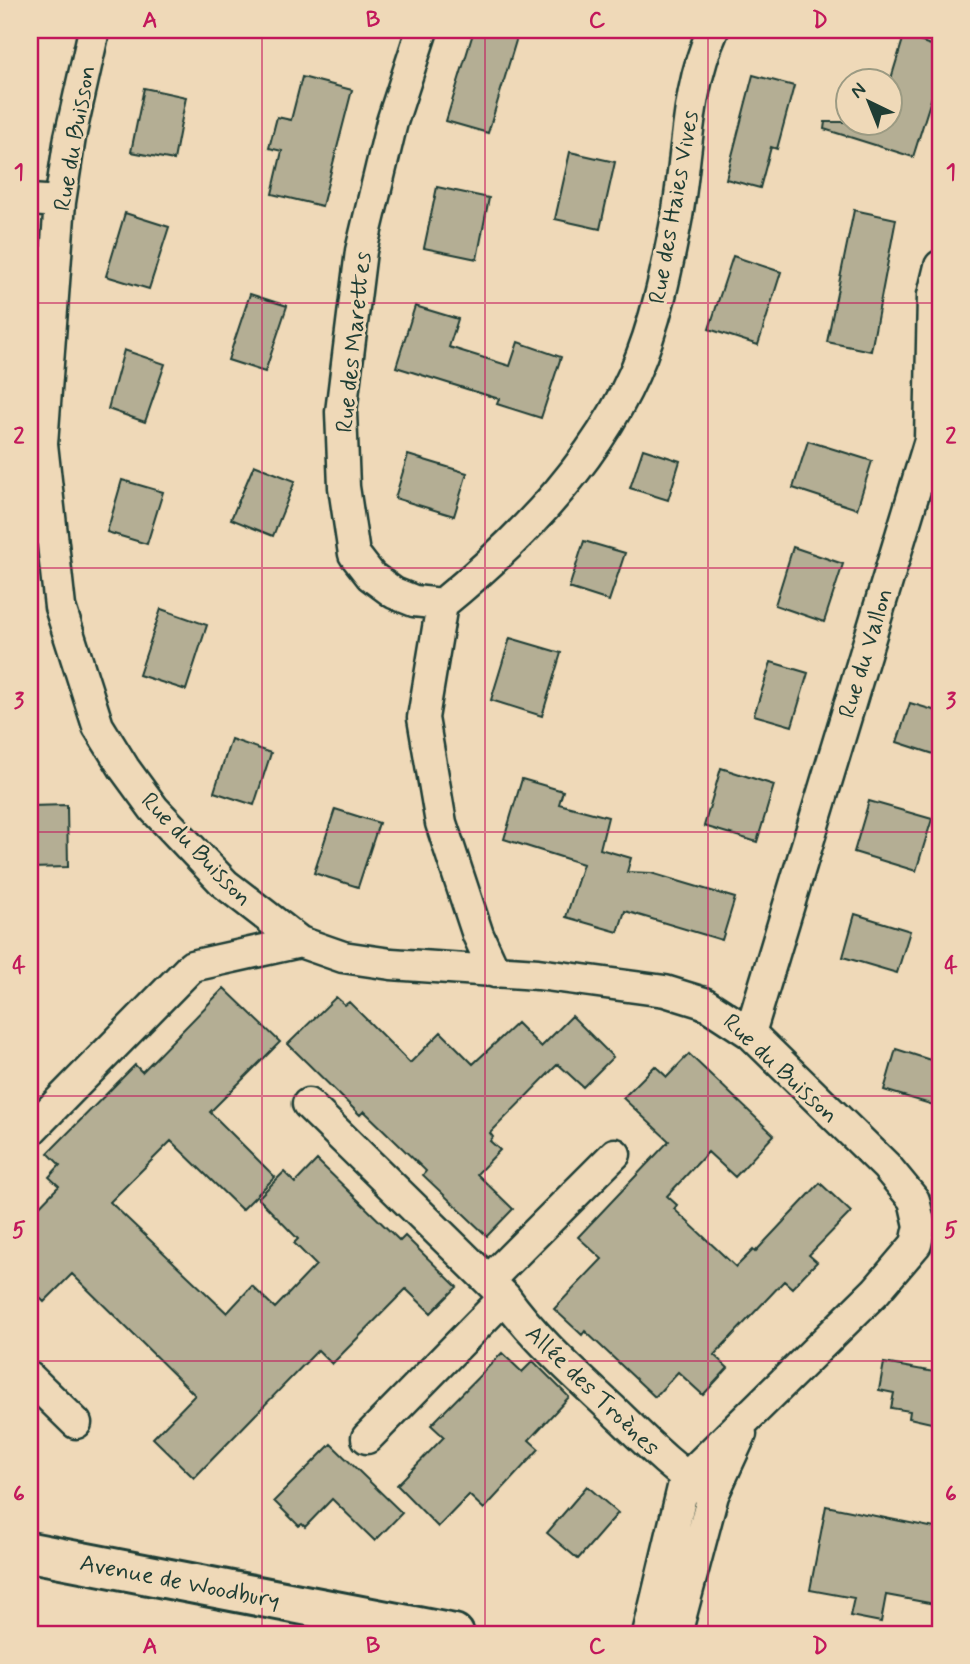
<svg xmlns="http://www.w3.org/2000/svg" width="970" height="1664" viewBox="0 0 970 1664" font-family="Mynerve,sans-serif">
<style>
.building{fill:#b4ae94;stroke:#1f3d34;stroke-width:2}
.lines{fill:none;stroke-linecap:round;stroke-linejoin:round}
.street-casing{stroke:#1f3d34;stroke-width:35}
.secondary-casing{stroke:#1f3d34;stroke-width:44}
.street{stroke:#efd9b8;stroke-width:30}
.secondary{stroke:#efd9b8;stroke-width:38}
.grid{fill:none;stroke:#c2185b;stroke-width:2;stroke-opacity:0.55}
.labels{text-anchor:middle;stroke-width:6;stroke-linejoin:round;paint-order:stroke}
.street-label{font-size:24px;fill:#1f3d34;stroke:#efd9b8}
.neatline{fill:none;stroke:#c2185b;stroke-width:2.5}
.grid-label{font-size:23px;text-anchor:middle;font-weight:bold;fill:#c2185b}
</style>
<rect width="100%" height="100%" fill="#efd9b8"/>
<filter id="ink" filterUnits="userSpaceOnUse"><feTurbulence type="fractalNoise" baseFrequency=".0143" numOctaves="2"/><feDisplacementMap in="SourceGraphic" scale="14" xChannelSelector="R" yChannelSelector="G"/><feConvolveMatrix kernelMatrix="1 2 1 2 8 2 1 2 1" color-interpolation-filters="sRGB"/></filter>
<g filter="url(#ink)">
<!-- building -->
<path class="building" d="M474,30h28l16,4 -30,99 -42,-12z
M904,36l36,12v23l-27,86 -89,-28 1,-7h65v-40z
M753,75l41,11 -17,63 -6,-2 -11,41 -34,-9z
M302,77l50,13 -30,116 -50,-12 10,-43 -13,-3 8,-31 14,3z
M144,88l42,9 -12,63 -43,-8z
M570,152l45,10 -15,67 -45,-10z
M437,187l52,11 -12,61 -53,-11z
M854,210l42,9 -25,132 -44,-9z
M125,213l44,14 -20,62 -43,-13z
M733,256l48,16 -23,73 -49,-16z
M250,294l37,12 -22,66 -37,-12z
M415,306l43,13 -9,28 61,19 8,-24 43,15 -20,61 -44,-14 2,-5 -103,-32z
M124,350l41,14 -20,58 -37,-13z
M808,441l64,20 -15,48 -64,-21z
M643,449l37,12 -12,39 -38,-12z
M408,455l59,18 -13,43 -59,-18z
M254,465l41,16 -22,55 -42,-17z
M122,480l41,12 -16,52 -40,-12z
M584,541l41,12 -16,48 -40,-13z
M793,547l50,17 -19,58 -49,-17z
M161,609l46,16 -21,65 -47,-15z
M510,638l51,15 -19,63 -51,-16z
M771,662l37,11 -16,53 -38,-11z
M910,703l30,9v44l-43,-14z
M231,739l40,14 -17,52 -40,-13z
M721,768l53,17 -17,57 -53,-16z
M522,779l41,12 -4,13 49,13 -8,32 31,9 -4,14 24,1 84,25 -13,42 -97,-29 -7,21 -52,-15 17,-53 -79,-25z
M869,801l63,18 -16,52 -62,-19z
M67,805l1,62 -38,1v-62z
M335,809l44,14 -21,64 -44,-14z
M855,914l55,17 -13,42 -54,-16z
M224,988l56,54 -70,70 65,65 -33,33 -71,-69 -61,61 117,111 25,-27 23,22 41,-43 -22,-22 4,-4 -40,-41 26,-26 11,11 22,-23 83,81 5,-5 52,51 -26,26 -25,-24 -74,75 -14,-14 -124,128 -41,-40 42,-43 -123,-121 -28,28 -14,-14v-72l29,-30 -10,-9 11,-12 -12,-12 87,-88 7,7z
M336,997l9,8 4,-3 61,61 31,-31 32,32 44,-41 24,24 31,-31 41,41 -30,30 -25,-23 -68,69 3,4 -3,4 10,9 -23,24 36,35 -26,27 -64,-61 3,-4 -62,-60 -4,4 -72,-71z
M896,1049l44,14v44l-56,-17z
M689,1054l85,81 -39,42 -27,-25 -41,44 10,9 -3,4 62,58 17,-17 2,2 65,-69 31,29 -42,43 8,7 -12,12 -13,14 -8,-7 -70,74 14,13 -25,27 -25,-23 -23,25 -70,-66 -3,4 -28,-26 48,-50 -24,-22 91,-96 -46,-43 32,-32 12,11z
M502,1353l20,19 11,-11 36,36 -40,43 10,9 -55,60 -15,-14 -31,32 -41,-42 47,-48 -13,-12z
M884,1363l56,10v52l-31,-7 1,-7 -19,-3 3,-15 -15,-3z
M331,1444l71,69 -27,28 -43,-42 -27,28 -3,-3 -3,2 -25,-25z
M587,1486l31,27 -40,46 -31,-26z
M826,1506l114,23v76l-54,-10 -5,27 -31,-6 4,-18 -44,-8z"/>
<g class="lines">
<!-- street casing -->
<g class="street-casing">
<path id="street" d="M94,30l-24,107 -10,65 -18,242 18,163 38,119 26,42 30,41 71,75 75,58 43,15 48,7 147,10 127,17 39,12 46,30 136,133 28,34 6,26 -4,18 -40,47 -191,188 -37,155
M422,30l-30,92 -31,129 -20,161 3,75 10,67 17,22 23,17 20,8 28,3
M30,200l30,2
M495,972l-17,-37 -37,-112 -18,-105 19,-114c76,-62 152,-140 192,-230 22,-50 33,-105 43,-158 11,-64 9,-126 36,-186
M750,1033l180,-593 3,-145 7,-29
M308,1104l197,193c30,42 69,76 107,112 32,31 63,63 101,86
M30,1131l162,-165 108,-24
M489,1280l126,-126
M30,1378l46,45
M367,1438l138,-141
M676,1634l37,-139 28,-61"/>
</g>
<!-- secondary casing -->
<g class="secondary-casing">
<path id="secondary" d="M30,1552l424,82"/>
</g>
<!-- street -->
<use href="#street" class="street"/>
<!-- secondary -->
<use href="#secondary" class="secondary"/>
</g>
</g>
<!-- grid -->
<path class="grid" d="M262,30v1604M485,30v1604M708,30v1604M30,303h910M30,568h910M30,832h910M30,1096h910M30,1361h910"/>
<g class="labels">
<!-- street labels -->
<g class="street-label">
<text transform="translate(74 138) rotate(-80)" y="8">Rue du Buisson</text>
<text transform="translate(673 207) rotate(-80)" y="8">Rue des Haies Vives</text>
<text transform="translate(353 342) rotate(-84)" y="8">Rue des Marettes</text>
<text transform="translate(865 653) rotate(-73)" y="8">Rue du Vallon</text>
<text transform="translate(197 849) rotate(46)" y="8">Rue du Buisson</text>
<text transform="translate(781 1068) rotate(43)" y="8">Rue du Buisson</text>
<text transform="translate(593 1390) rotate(44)" y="8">Allée des Troènes</text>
<text transform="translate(180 1581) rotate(11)" y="8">Avenue de Woodbury</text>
</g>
</g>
<!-- margin -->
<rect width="970" height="1664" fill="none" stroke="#efd9b8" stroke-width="77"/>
<!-- north arrow -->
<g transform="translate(869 102) rotate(317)"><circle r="33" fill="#efd9b8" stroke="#9c9b83" stroke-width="2"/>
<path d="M0-5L12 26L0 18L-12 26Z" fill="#1f3d34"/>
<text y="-10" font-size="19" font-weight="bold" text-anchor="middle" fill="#1f3d34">N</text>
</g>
<rect x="38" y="38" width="894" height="1588" class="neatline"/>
<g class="grid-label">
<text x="150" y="27">A</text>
<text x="373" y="27">B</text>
<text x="597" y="27">C</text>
<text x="820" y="27">D</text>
<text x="19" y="179">1</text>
<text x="951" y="179">1</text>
<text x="19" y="443">2</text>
<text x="951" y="443">2</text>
<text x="19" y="708">3</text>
<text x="951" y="708">3</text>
<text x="19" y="972">4</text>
<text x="951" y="972">4</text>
<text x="19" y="1237">5</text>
<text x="951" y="1237">5</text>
<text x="19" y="1501">6</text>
<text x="951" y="1501">6</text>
<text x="150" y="1653">A</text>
<text x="373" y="1653">B</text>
<text x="597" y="1653">C</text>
<text x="820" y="1653">D</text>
</g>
</svg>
